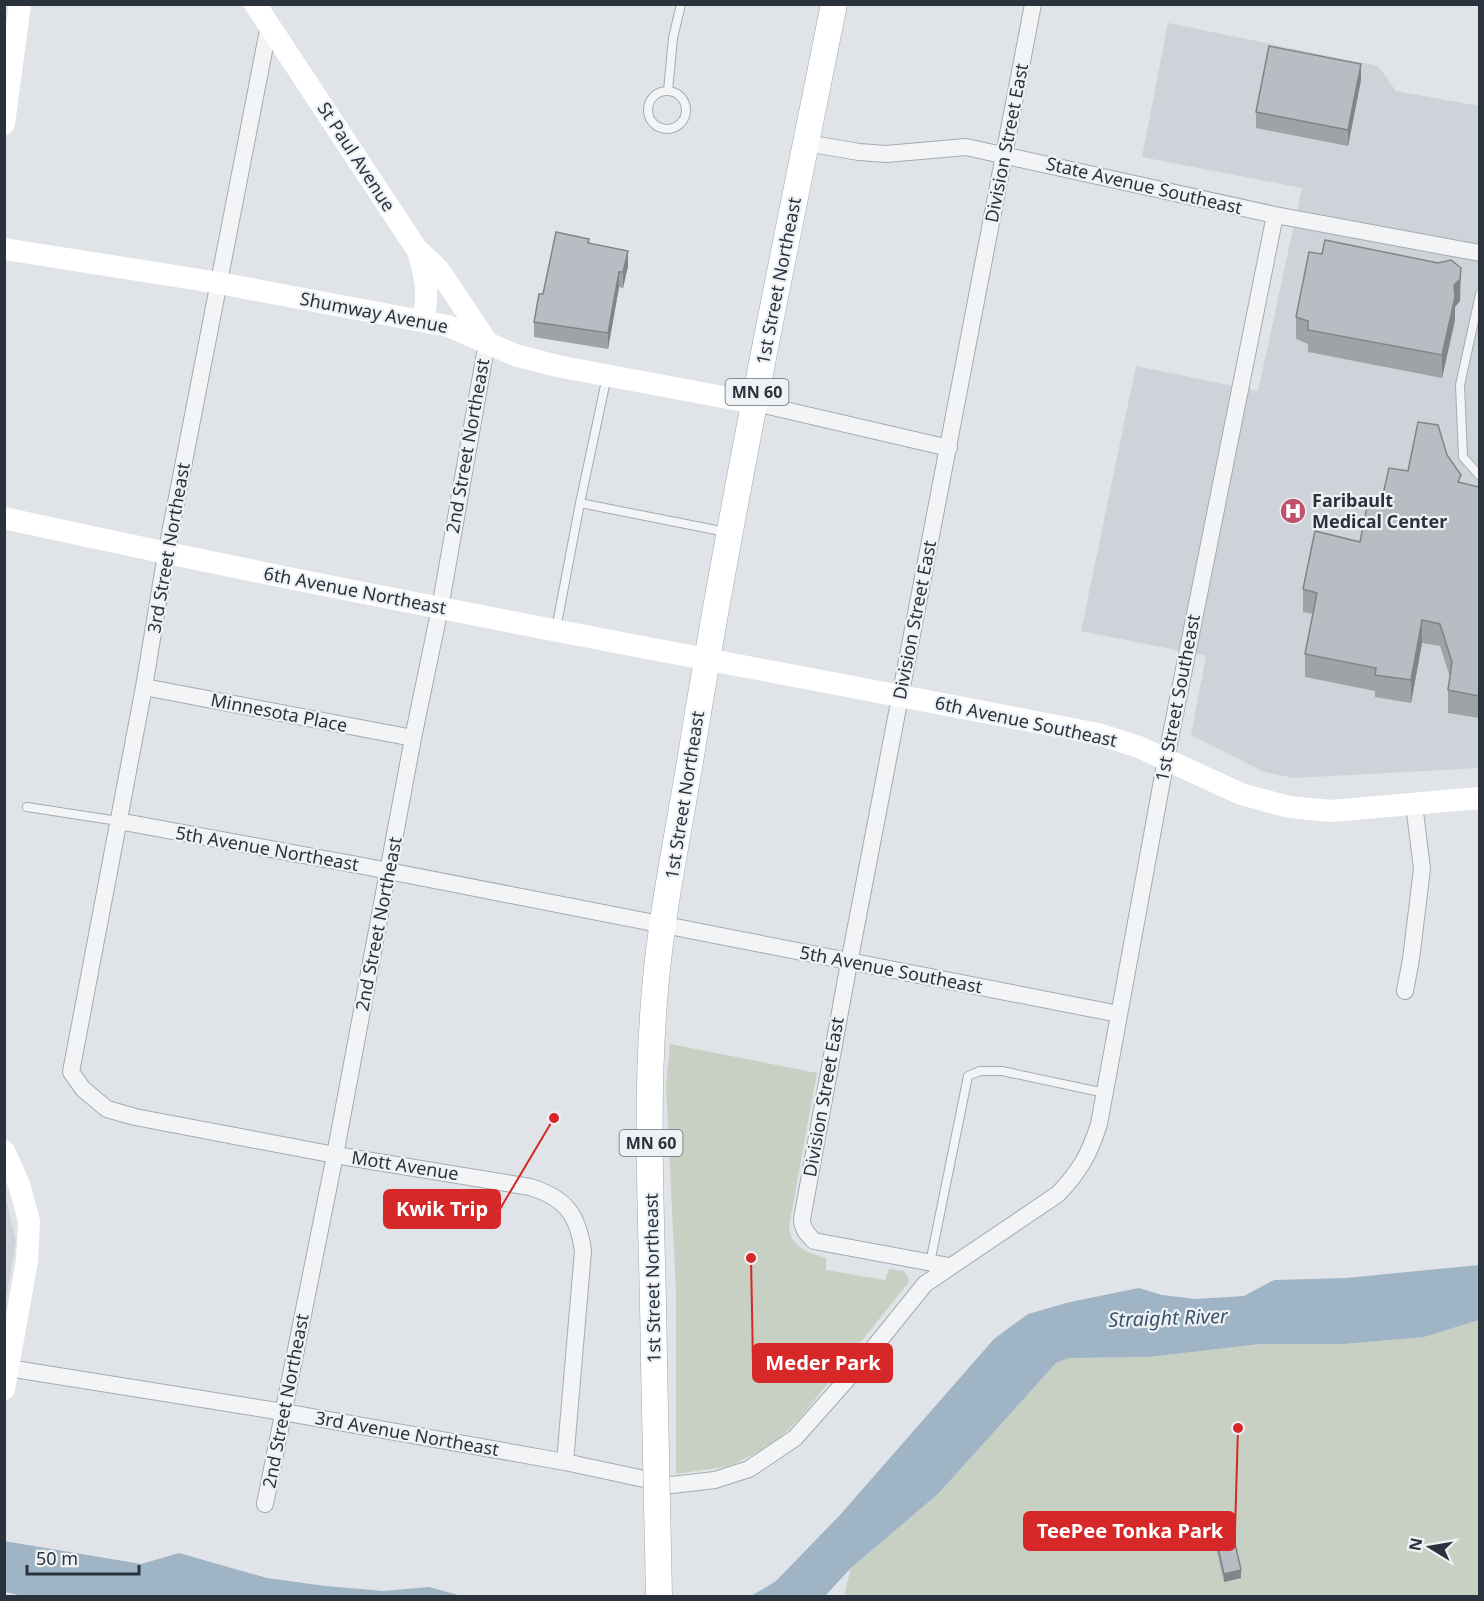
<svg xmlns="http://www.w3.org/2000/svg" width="1484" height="1601" viewBox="0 0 1484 1601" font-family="'Noto Sans',sans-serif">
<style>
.built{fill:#ced3d9}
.green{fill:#c7d0c2}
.water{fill:#9fb4c4}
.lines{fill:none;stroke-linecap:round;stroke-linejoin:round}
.lane-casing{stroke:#a6abb1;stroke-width:10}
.street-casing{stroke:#a6abb1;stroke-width:18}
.primary-casing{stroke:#a0a9b2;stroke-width:27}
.lane{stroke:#f2f4f6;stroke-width:8}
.street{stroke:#f2f4f6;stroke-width:16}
.secondary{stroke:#fff;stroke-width:22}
.primary{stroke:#fff;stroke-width:26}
.primary-bridge-casing{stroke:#a0a9b2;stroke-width:27;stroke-linecap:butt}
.primary-bridge{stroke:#fff;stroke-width:26}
.wall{fill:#9ea3a8}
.shaded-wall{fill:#818488}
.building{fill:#b8bdc3;stroke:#818488;stroke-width:1.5}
.labels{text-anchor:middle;stroke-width:4.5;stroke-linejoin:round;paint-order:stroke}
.shield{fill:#eff2f5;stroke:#656c74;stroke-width:1.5}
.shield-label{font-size:16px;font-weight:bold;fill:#2a333d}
.street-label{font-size:18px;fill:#2a333d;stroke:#eff2f5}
.poi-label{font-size:18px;font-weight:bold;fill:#2a333d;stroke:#eff2f5;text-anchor:start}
.water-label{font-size:20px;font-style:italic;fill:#39546c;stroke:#eff2f5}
.leader{fill:none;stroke:#d62828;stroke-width:2}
.callout-dot{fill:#d62828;stroke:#eff2f5;stroke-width:2}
.callout{fill:#d62828;stroke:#d62828;stroke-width:2}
.callout-label{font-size:20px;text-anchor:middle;font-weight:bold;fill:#fff}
</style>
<rect width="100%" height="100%" fill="#e0e3e7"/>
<!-- built -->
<path class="built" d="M1168,23l210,43 18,25 83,15v662l-185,10 -30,-6 -73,-37 15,-79 -125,-25 55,-265 122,25 44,-203 -160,-31z
M5,1195l11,46 -11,64z"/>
<!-- green -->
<path class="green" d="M670,1044l147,29 -28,153c1,21 19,27 37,32v12l59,10 4,-11 15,2 5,8 -1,4 -108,135 -26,26 -44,22 -54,8v-184l-10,-204z
M1479,1320v276h-635l7,-28 87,-74 118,-131 13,-5 81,-1 110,-13h84l80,-7z"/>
<!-- water -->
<path class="water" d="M1479,1265v55l-55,17 -80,7h-84l-110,13 -81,1 -13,5 -118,131 -87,74 -26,28h-74l25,-15 64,-66 154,-176 34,-25 42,-12 69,-14 23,7 33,4 49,-3 30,-16 72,-2z
M4,1541l137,23 38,-11 88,25 58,8 59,5 45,-4 33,9h-439l-18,-4z"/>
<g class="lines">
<!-- lane casing -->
<g class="lane-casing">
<path id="lane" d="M668,91l5,-53 8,-34
M648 110a19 19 0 1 1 38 0a19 19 0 1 1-38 0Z
M1480,294l-20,91 3,72 17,19
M607,376l-27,127 146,29
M556,629l24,-126
M27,807l91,14
M930,1263l38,-187 12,-5h22l103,22"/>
</g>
<!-- street casing -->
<g class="street-casing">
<path id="street" d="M269,25l-103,529 -22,133 -73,385 12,17 24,20 28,8 200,38 195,32c36,11 48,28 53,64l-18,211
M806,143l53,9 27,2 80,-7 309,68 205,38
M755,403l194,45
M144,687l269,51
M118,821l245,45 756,148
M1405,991l6,-32 11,-90 -8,-65
M949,1266l-135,-25c-7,-7 -12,-13 -12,-22l47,-256 184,-959
M8,1368l275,44 282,50 107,23 43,-5 34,-11 46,-31 63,-71 67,-83 133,-90c22,-23 32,-41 41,-70l67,-365 109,-544
M265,1504l70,-349 78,-417 27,-130 47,-266"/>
</g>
<!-- primary casing -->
<g class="primary-casing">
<path id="primary" d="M654,1363c-1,-124 -10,-249 1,-373 7,-84 26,-169 39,-253 40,-245 91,-489 140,-733"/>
</g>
<!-- lane -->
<use href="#lane" class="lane"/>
<!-- street -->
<use href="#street" class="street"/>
<!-- secondary -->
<path class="secondary" d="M255,4l163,247c8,28 11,41 5,70
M4,124l16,-120
M4,249l215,34 229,43 67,29 42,11 198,37
M420,252l18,17 49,73
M4,518c363,80 729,145 1094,216l41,13 102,47 48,13 42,4 149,-13
M4,1151l15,33 10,37 -2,40 -23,128"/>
<!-- primary -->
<use href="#primary" class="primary"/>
<!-- primary-bridge casing -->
<g class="primary-bridge-casing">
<path id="primary-bridge" d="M654,1363l5,233"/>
</g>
<!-- primary-bridge -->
<use href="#primary-bridge" class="primary-bridge"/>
</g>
<!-- wall -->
<path class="wall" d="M1361,80l-13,66 -92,-18v-16z
M589,243l39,23 -5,22 -4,-1 -11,62 -74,-12v-15l9,-28z
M1322,254l116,9 22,38 -5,6v13l-13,58 -134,-26v-8l-12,-5v-22z
M1408,471l71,16v231l-31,-5v-23l2,-13 -10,-31 -18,-3 -11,60 -36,-6v-6l-70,-14v-23l8,-40 -10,-2v-23l57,-47 21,-39z
M1217,1543l24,35 -17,4 -7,-31z"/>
<!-- shaded-wall -->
<path class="shaded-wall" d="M1361,64v16l-13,66v-16z
M628,251v15l-5,22v-16z
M1461,268l-1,33 -5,6v13l-13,58v-23l12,-70z
M619,272v15l-11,62v-16z
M1422,620v23l-11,60v-23z
M1241,1570v8l-17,4v-8z"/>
<!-- building -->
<path class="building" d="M1269,46l92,18 -13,66 -92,-18z
M556,232l33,7 -1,4 40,8 -5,21h-4l-11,61 -74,-11 5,-28h4z
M1325,240l113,23 13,-3 10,8 -1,11 -6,6 1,12 -13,58 -134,-25v-9l-12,-4 13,-65 13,2z
M1418,422l20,3 9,30 14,20 -3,7 21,5v209l-31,-6 4,-28 -12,-38 -18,-4 -11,60 -36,-5 1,-7 -71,-14 12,-61 -14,-4 12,-58 45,11 8,-41 13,2 8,-35 19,3z
M1234,1539l7,31 -17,4 -7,-31z"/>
<!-- icons -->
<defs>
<g id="hospital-disc" transform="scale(1.35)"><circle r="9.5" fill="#bf526c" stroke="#eff2f5"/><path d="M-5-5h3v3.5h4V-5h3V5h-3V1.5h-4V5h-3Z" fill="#fff"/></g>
</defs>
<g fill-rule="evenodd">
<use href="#hospital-disc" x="1293" y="511"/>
</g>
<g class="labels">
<!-- shield labels -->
<g class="shield">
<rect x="725.5" y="379" width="63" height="26" rx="4.5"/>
<rect x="619.5" y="1130" width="63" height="26" rx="4.5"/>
</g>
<g class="shield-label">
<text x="757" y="398">MN 60</text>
<text x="651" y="1149">MN 60</text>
</g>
<!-- street labels -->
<g class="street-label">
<text transform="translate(1007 143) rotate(-79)" y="6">Division Street East</text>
<text transform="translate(356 157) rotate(57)" y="6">St Paul Avenue</text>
<text transform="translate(1144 186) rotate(13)" y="6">State Avenue Southeast</text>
<text transform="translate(779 281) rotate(-79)" y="6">1st Street Northeast</text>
<text transform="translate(374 313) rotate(11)" y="6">Shumway Avenue</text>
<text transform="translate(468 446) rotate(-80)" y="6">2nd Street Northeast</text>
<text transform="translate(169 548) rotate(-80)" y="6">3rd Street Northeast</text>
<text transform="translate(355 591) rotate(11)" y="6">6th Avenue Northeast</text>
<text transform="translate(915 620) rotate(-79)" y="6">Division Street East</text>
<text transform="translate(1178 698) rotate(-79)" y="6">1st Street Southeast</text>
<text transform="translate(279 713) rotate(11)" y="6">Minnesota Place</text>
<text transform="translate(1026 722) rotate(12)" y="6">6th Avenue Southeast</text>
<text transform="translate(685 795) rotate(-81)" y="6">1st Street Northeast</text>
<text transform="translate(267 849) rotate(10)" y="6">5th Avenue Northeast</text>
<text transform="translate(379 924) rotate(-79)" y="6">2nd Street Northeast</text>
<text transform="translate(891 970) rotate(11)" y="6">5th Avenue Southeast</text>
<text transform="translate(824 1097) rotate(-80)" y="6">Division Street East</text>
<text transform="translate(405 1166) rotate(9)" y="6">Mott Avenue</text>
<text transform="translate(653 1278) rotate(-91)" y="6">1st Street Northeast</text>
<text transform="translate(286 1401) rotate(-79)" y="6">2nd Street Northeast</text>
<text transform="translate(407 1434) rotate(10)" y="6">3rd Avenue Northeast</text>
</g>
<!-- poi labels -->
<g class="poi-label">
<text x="1312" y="507">Faribault<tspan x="1312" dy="21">Medical Center</tspan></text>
</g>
<!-- water labels -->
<g class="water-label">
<text transform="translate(1168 1318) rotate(-2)" y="7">Straight River</text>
</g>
</g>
<!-- callouts -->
<path class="leader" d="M554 1118L500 1209M751 1258L753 1363M1238 1428L1235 1531"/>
<g class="callout-dot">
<circle cx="554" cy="1118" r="6"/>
<circle cx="751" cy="1258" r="6"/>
<circle cx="1238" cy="1428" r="6"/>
</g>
<g class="callout">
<rect x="384" y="1190" width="116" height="38" rx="6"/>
<rect x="753" y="1344" width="139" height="38" rx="6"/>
<rect x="1024" y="1512" width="211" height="38" rx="6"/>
</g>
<g class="callout-label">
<text x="442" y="1216">Kwik Trip</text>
<text x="823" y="1370">Meder Park</text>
<text x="1130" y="1538">TeePee Tonka Park</text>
</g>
<!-- border -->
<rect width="1484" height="1601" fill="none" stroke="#2a333d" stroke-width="12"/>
<!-- north arrow -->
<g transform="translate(1430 1547) rotate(281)" stroke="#eff2f5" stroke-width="4.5" paint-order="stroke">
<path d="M0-4.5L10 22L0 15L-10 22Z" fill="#2a333d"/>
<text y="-9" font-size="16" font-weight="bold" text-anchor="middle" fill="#2a333d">N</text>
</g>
<!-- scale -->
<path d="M27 1565v9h112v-9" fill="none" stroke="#2a333d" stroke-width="3"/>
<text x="36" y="1565" font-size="18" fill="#2a333d" stroke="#eff2f5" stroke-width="4.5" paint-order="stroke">50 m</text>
</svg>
